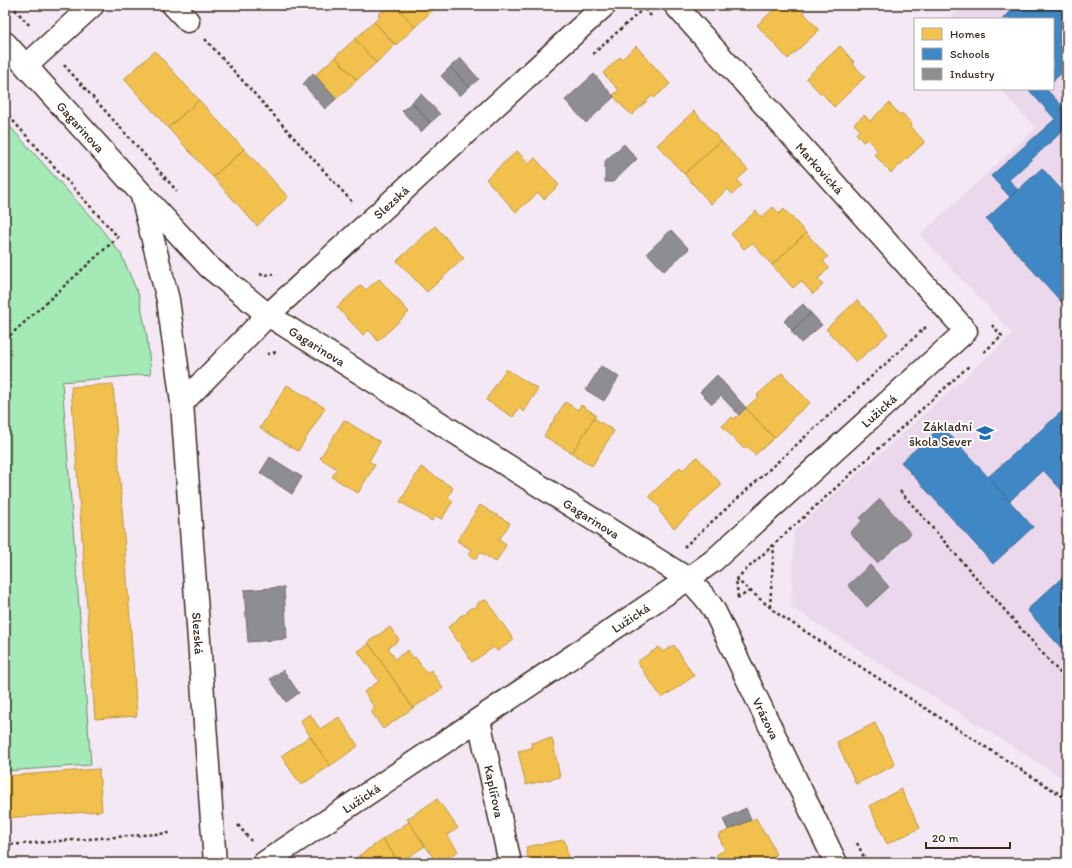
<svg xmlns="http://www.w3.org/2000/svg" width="1072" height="868" viewBox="0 0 1072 868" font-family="Itim,sans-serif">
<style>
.built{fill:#ecd8ec}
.green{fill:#a3eab7;stroke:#6f8a6a}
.homes{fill:#f2c14e;stroke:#bb9440}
.schools{fill:#3f88c5;stroke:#3e6c93}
.industry{fill:#8d8d92;stroke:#746f6f}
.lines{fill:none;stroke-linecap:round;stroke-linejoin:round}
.minor-casing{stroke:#3b2a1e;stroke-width:25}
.path{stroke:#3b2a1e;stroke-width:2.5;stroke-dasharray:3 3;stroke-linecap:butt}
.minor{stroke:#fff;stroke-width:22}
.labels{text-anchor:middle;stroke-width:4;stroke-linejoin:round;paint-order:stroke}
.street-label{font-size:13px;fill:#3b2a1e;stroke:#fff}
.poi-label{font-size:13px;fill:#3b2a1e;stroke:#fff;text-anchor:end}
</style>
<rect width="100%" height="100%" fill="#f4e8f4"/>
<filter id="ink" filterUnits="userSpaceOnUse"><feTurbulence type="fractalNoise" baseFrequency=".025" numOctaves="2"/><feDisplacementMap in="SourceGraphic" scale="8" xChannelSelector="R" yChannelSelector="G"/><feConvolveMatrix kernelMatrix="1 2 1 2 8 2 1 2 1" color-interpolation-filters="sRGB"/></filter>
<g filter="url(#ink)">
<!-- built -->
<path class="built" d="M964,5h103v776l-276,-174 3,-76 219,-197 -93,-99 116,-107 -36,-39h53v-70h-104z"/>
<!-- green -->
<path class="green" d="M5,121l93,104 23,29 18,42 8,41 4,37 -89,8 29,383 -86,6z"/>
<!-- homes -->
<path class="homes" d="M393,5h2l20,22 -19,18 -22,-23 6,-5 -2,-3 6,-4 1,2z
M395,5h35l4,4 -19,18z
M431,5h9l-5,5z
M779,5h18l22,25 -31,29 -31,-34z
M374,22l21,23 -19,18 -21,-24z
M355,39l21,24 -19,17 -22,-23z
M636,46l34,38 -16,14 -2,-2 -20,19 -10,-9 -9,-11 6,-5 -16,-17 17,-16 2,2z
M840,46l14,16 -1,2 12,13 -31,30 -12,-14 -1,1 -15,-16z
M155,51l44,49 -31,28 -44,-49z
M335,57l22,23 -21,19 -21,-24z
M199,100l45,49 -31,28 -45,-49z
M889,103l11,12 2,-2 10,11 -2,2 15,16 -34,31 -17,-19 4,-3 -11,-12 -4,3 -7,-9 4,-3 -6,-6 10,-9 6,6z
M694,111l27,30 -37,33 -27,-29z
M721,141l27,29 -11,10 5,6 -10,8 -4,-5 -17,15 -27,-30z
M244,149l44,48 -31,29 -44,-49z
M517,151l12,13 6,-6 24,27 -15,14 -6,-6 -22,19 -30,-33z
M773,207l6,7 5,-5 22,24 -34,32 -20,-22 -8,6 -13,-15 25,-23 6,6z
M435,226l29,32 -37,34 -30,-31z
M806,233l22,24 -5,4 6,7 -11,11 5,6 -10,9 -12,-13 -8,7 -21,-23z
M379,279l30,33 -31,29 -9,-11 -6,5 -26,-28 24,-22 5,5z
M857,300l31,34 -32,28 -30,-33z
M506,369l32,20 -14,23 -5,-4 -6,9 -27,-17z
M782,373l28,30 -19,16 1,2 -18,17 -28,-30 13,-12 -2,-1z
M113,384l24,332 -42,3 -24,-332z
M287,385l38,23 -27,43 -38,-23z
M565,402l13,8 3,-5 15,10 -24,38 -28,-17z
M746,408l28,30 -19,17 -8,-9 -3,3 -22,-23 10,-9 2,2z
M594,418l20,13 -22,35 -20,-13z
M344,420l36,22 -11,19 6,4 -17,28 -26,-16 5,-8 -17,-11z
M697,457l25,28 -48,43 -15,-17 2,-2 -12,-13 31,-29 3,3z
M421,467l32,21 -5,9 5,4 -11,18 -7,-3 -3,5 -32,-19z
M480,505l30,18 -11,17 7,5 -10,17 -16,-10 -4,7 -8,-4 4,-5 -15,-9z
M486,600l28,40 -17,11 -3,-4 -22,15 -24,-35 8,-6 4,-5 6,-2 4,-6h5l4,-6z
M390,627l9,13 -11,8 7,11 13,-9 5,8 2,-1 12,16 4,-3 12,18 -30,20 -45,-66z
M369,644l44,64 -30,21 -12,-18 4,-3 -11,-16 15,-11 -21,-30z
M674,645l20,31 -32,22 -25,-36 22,-15 4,5z
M310,714l10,15 19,-12 19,29 -28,20 -30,-45z
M875,723l20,42 -39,19 -19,-42z
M310,736l20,30 -29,19 -20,-29z
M552,738l8,39 -34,8 -8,-34 14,-3 -1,-5z
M99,769l3,42 -97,7v-42z
M901,789l19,39 -33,16 -18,-38z
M437,799l21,29 -11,7 11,16 -18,12h-3l-30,-44z
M756,818l9,17 2,-1 9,21 -2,1 4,7h-58l-4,-8 9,-5 -7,-15z
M409,822l16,24 -26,17 -16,-24z
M383,839l16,24h-34l-5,-8z
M563,840l2,1 4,22h-40l-3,-16z
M360,855l5,8h-16z"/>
<!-- schools -->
<path class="schools" d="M1018,5h49v63l-14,13v-62h-51z
M1028,89h18l21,22v16l-58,53 9,10 -8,7 -19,-21 64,-57z
M1042,168l25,28v112l-81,-89z
M1067,407v89l-24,-26 -33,31 -22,-24z
M942,426l91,101 -40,37 -92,-102z
M1067,573v75l-3,3 -37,-41z"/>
<!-- industry -->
<path class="industry" d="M460,58l19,21 -10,8 -19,-20z
M450,67l19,20 -9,9 -19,-20z
M313,73l23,26 -11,10 -22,-25z
M594,74l20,23 -28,26 -21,-23z
M421,94l19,20 -10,9 -18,-21z
M412,102l18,21 -9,9 -19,-21z
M624,144l13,15 -24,23h-8v-21z
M671,230l18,19 -25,22 -17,-18z
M803,304l8,9 -19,17 -8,-9z
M811,313l11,12 -21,18 -10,-12z
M601,366l18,11 -15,24 -18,-11z
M717,375l29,33 -7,7 -18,-19 -9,8 -12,-12z
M270,457l32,20 -10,17 -32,-21z
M880,499l31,35 -34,29 -27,-31 12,-11 -2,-3z
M870,565l19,22 -22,20 -19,-22z
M284,587l3,52 -39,3 -4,-52z
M283,670l16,23 -13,9 -16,-23z
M746,808l5,12 -23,10 -5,-11z"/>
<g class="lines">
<!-- minor casing -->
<g class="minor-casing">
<g id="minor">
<path d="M173,5l15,16"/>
<path id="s1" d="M5,43l136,150 68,74 59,48 420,264c10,10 19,19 26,31l122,253"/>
<path d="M26,66l67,-61"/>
<path id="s2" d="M142,196l26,104 14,103 33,460"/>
<path id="s3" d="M182,403l86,-88 337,-310"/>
<path id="s4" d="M479,720l31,143"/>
<path id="s5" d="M264,863l424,-284 25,-18 253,-230 -291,-326"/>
</g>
</g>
<!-- path -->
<path class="path" d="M11,5l20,22
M641,5l10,11
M205,39l148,164
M593,54l51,-46
M64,65l113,126
M5,112l113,125 -113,103
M260,274l3,1 10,-1
M984,352l18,-16 -12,-13
M267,354l10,-2
M900,491l167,190
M684,547l243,-221
M736,579l42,35 289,185
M738,597l-2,-18 234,-214
M737,598l14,-7
M770,607l4,-62
M238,825l13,16
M857,843l10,20
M5,845l165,-12"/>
<!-- minor -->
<use href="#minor" class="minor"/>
</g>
</g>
<!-- icons -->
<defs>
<g id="school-bare" transform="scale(1.38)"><path d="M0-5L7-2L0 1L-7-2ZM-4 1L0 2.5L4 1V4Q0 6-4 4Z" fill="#1f6fb2" stroke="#fff" stroke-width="2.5" paint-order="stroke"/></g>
</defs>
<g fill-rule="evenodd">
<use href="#school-bare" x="985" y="433"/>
</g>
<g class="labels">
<!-- street labels -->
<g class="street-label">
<text dy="5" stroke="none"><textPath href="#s1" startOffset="113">Gagarinova</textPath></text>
<text transform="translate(820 168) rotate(48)" y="5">Markovická</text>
<text dy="5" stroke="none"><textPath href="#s3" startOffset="290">Slezská</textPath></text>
<text dy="5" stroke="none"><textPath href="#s1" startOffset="437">Gagarinova</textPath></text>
<text dy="5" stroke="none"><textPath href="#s5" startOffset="765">Lužická</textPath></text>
<text dy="5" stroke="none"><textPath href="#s1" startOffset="761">Gagarinova</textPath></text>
<text dy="5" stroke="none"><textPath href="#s5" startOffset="441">Lužická</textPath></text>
<text dy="5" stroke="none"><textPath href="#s2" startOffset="442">Slezská</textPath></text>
<text dy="5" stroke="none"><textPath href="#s1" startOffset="1036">Vrázova</textPath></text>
<text dy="5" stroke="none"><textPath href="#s4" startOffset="73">Kaplířova</textPath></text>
<text dy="5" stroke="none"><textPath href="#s5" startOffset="117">Lužická</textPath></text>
</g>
<!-- poi labels -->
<g class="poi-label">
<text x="972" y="431">Základní<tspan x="972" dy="15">škola Sever</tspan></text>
</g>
</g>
<!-- margin -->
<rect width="1072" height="868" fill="none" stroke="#fff" stroke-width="20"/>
<rect x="10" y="10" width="1052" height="848" fill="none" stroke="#3b2a1e" stroke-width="1.5" filter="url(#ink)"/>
<!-- legend -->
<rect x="914" y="18" width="140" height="72" fill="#ffffff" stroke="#b1aaa5"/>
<rect x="922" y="28" width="20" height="12" fill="#f2c14e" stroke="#b1aaa5"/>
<text x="950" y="38" font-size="12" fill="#3b2a1e">Homes</text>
<rect x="922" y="48" width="20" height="12" fill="#3f88c5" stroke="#b1aaa5"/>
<text x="950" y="58" font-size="12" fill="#3b2a1e">Schools</text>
<rect x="922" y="68" width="20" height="12" fill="#8d8d92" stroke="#b1aaa5"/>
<text x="950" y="78" font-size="12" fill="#3b2a1e">Industry</text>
<!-- scale -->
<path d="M926 842v6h84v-6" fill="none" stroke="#3b2a1e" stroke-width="2"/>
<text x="932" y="842" font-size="12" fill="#3b2a1e" stroke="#ffffff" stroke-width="3" paint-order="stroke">20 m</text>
</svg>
